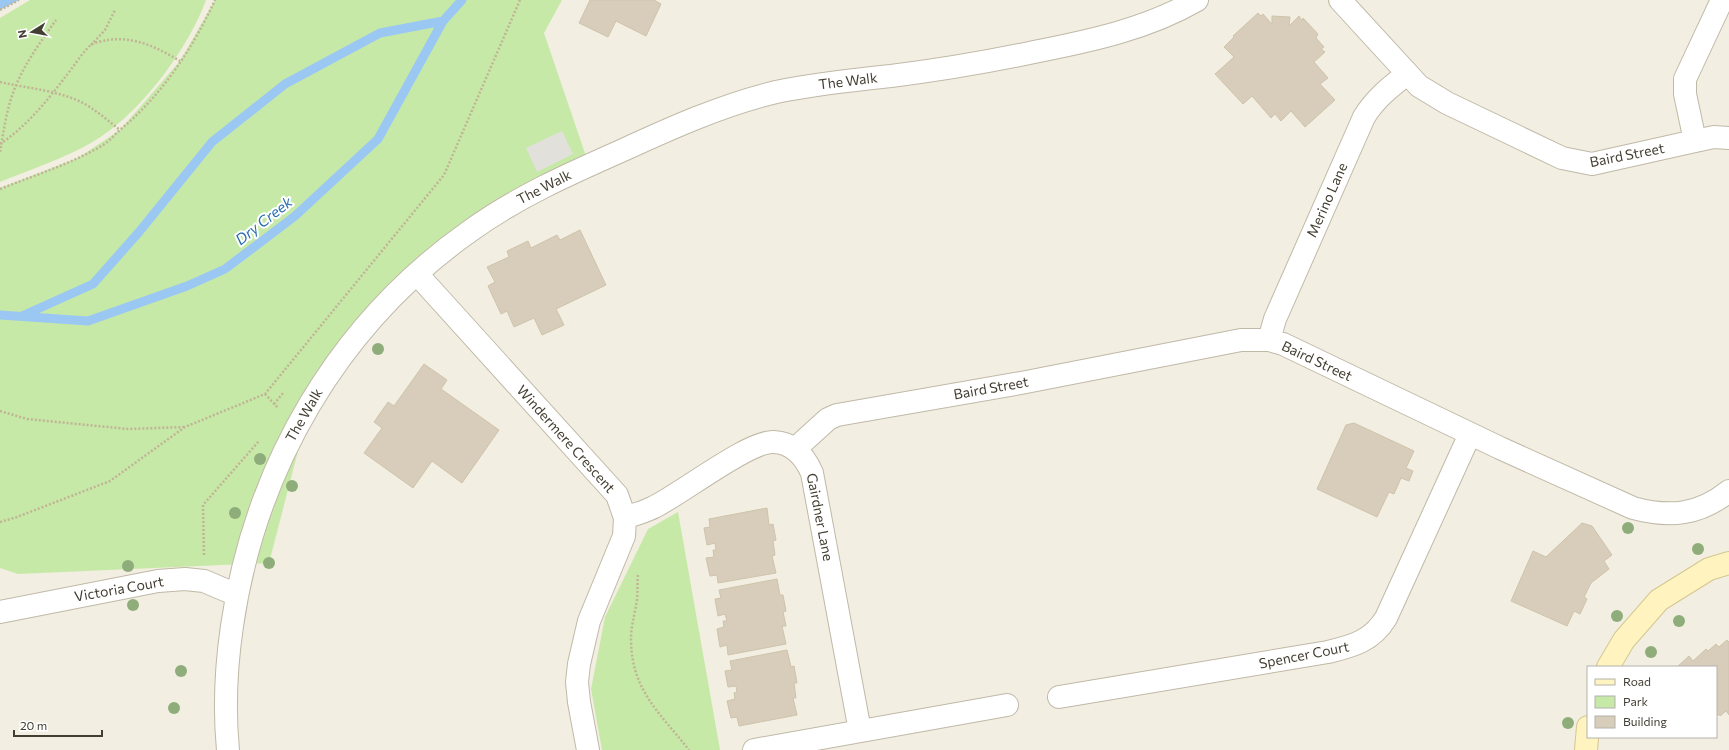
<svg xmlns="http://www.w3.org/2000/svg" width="1729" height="750" viewBox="0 0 1729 750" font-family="Commissioner,sans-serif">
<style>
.green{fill:#c7e9a8}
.parking{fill:#e2e0db}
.water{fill:#9ac8f3}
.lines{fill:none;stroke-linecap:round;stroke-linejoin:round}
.stream{stroke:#9ac8f3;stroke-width:9}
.building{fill:#d7cdba;stroke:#cfc3aa}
.street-casing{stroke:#c0b9a7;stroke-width:24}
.secondary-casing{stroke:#d4c78f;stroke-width:24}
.path{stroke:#c0b495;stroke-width:2.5;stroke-dasharray:2 2;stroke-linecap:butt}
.street{stroke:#fff;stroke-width:22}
.secondary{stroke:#fff4bf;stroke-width:22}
.tree{fill:#8fad7a}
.labels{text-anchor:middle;stroke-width:4;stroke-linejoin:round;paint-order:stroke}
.street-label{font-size:14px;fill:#433e32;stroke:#fff}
.water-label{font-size:15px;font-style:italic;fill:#286eb3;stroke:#fff}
</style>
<rect width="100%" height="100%" fill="#f2eee2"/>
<!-- green -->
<path class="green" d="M30,0h176c-17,47 -62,108 -104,136 -28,19 -70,33 -102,46v-164z
M215,0h347l-18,33 45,132 -123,68 -155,168 -42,162 -251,11 -18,-6v-380l78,-30 42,-28 60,-69z
M678,512l42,238h-118l-11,-61 14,-72 43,-88z"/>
<!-- parking -->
<path class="parking" d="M562,131l11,23 -36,18 -11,-24z"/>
<!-- water -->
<path class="water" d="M0,0h19l-19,10z"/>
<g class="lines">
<!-- stream -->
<path class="stream" d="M0,315l88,6 99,-35 38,-17 70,-53 83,-77 65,-118 19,-21
M22,316l71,-32 46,-52 73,-90 73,-58 95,-51 63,-12"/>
</g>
<!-- building -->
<path class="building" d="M590,0h64l7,4 -15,32 -30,-15 -8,16 -29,-14z
M1258,13l3,3 2,-2 9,10v-8l18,1 -1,9 10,-10 3,5 1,-3 15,16 -2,4 8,9 -3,2 4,3 -11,10 14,16 -8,6 15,16 -30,27 -14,-16 -10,10 -6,-7 -4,4 -19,-22 -9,8 -28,-30 19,-17 -10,-10 10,-10 -1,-1z
M580,230l26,55 -50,24 8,16 -22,10 -8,-17 -20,9 -7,-16 -6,3 -13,-28 7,-4 -8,-15 22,-10 -2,-6 21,-10 3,7 26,-13 3,5z
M424,364l23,16 -6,9 58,41 -37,53 -30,-22 -19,27 -49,-35 18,-25 -8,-6 14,-20 6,4z
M1354,423l60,28 -8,17 7,3 -4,10 -8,-3 -7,16 -5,-2 -12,25 -60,-28 29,-64z
M767,508l2,17 4,-1 3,16 -3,1 2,14 -3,1 4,17 -58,10 -1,-8 -7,1 -4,-18 8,-1 -1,-7h3l-1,-7 -8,2 -3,-17 6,-1 -1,-8z
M1582,523l10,3 20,29 -8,6 5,8 -18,14 -7,14 3,2 -7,15 -6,-3 -7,15 -56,-25 22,-50 13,6z
M777,579l3,16h3l3,16 -3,1 3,14h-4l4,18 -58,11 -1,-10 -7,2 -3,-18 7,-2 -1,-6h4l-2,-7 -7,2 -3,-17 6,-1 -2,-8z
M1727,640l2,2v73l-3,-4 -6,5 -1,-2 -3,3v-50h-39l12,-11 4,5 13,-12 2,2 8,-7 3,3z
M787,650l4,17 3,-1 3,17h-3l2,15h-3l4,17 -58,11 -2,-9 -6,1 -4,-17 8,-2 -1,-6 3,-1 -1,-6 -8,1 -3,-16 7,-1 -2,-9z"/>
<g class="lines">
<!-- street casing -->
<g class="street-casing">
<path id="street" d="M1340,0l79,86 28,17 115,55 30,6 103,-23 19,-4 15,1
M1695,141l-10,-47v-15l37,-79
M417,274l200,221 8,23 -1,18 -35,85 -10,43 -2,18 2,20 9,48
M1269,340l6,-21 89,-202c11,-18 26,-30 43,-43
M795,449l33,-30 9,-4 184,-32 220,-43h28l14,4 217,104 133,60c37,10 66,7 96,-17
M625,518c10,-4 20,-6 29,-11 27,-13 96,-67 120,-65 20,1 31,15 38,31l48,258
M0,612l158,-31 27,-2 19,2 33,14
M1059,697l269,-45c25,-6 44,-11 58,-34l84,-184
M228,750c-4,-41 -2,-83 4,-124 23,-159 106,-302 238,-395 47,-34 99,-57 151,-80 50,-23 101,-46 155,-59 38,-8 77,-12 115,-16 48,-6 96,-14 143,-24 56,-11 113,-23 163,-52
M754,750l253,-45"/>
</g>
<!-- secondary casing -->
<g class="secondary-casing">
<path id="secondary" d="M1608,667l16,-27 35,-40 50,-31 20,-6
M1586,750l2,-23"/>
</g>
<!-- path -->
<path class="path" d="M0,10l19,-10
M91,45l14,-15 10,-20
M0,82c26,6 54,8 79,19 15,7 28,19 41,29
M0,144c26,-17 47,-43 66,-68 6,-7 18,-26 25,-31 4,-3 12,-4 17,-5 27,-4 50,8 72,21
M0,152c4,-23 7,-47 17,-69 10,-23 25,-43 39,-63
M0,189c35,-14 71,-25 103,-44 7,-4 12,-11 18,-16 41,-34 72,-81 94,-129
M265,394l13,14
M274,404l10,-12
M0,411l27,8 101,10 57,-2
M0,522l17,-5 93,-36 75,-54 80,-33 179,-219 76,-175
M204,555l-1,-50 56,-64
M638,575c-1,8 0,16 -1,25 -2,13 -6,26 -6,39 0,51 29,74 58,111"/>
<!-- street -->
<use href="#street" class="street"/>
<!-- secondary -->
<use href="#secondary" class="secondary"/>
</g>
<!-- trees -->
<g class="tree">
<circle cx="378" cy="349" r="6"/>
<circle cx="260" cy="459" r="6"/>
<circle cx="292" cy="486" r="6"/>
<circle cx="235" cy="513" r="6"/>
<circle cx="1628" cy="528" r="6"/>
<circle cx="1698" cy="549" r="6"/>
<circle cx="269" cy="563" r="6"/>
<circle cx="128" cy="566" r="6"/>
<circle cx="133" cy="605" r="6"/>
<circle cx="1617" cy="616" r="6"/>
<circle cx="1679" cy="621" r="6"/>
<circle cx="1651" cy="652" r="6"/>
<circle cx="181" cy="671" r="6"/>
<circle cx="174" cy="708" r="6"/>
<circle cx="1568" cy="723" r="6"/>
</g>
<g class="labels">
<!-- street labels -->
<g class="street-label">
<text transform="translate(848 81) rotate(-7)" y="5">The Walk</text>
<text transform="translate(1627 155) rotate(-11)" y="5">Baird Street</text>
<text transform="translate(544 187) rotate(-27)" y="5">The Walk</text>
<text transform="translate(1327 200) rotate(-66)" y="5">Merino Lane</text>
<text transform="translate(1317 361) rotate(25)" y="5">Baird Street</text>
<text transform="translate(991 388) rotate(-10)" y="5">Baird Street</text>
<text transform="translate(304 415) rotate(-60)" y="5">The Walk</text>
<text transform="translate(566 439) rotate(48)" y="5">Windermere Crescent</text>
<text transform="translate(820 517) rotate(79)" y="5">Gairdner Lane</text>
<text transform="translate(119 589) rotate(-10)" y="5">Victoria Court</text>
<text transform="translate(1304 655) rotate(-11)" y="5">Spencer Court</text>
</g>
<!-- water labels -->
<g class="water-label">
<text transform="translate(264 221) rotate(-38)" y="5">Dry Creek</text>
</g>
</g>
<!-- legend -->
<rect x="1587" y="666" width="130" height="72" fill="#ffffff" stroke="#b4b2ad"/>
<rect x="1595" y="679" width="20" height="6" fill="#fff4bf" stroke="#b4b2ad"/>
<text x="1623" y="686" font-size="12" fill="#433e32">Road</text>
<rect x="1595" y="696" width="20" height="12" fill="#c7e9a8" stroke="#b4b2ad"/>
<text x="1623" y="706" font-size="12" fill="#433e32">Park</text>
<rect x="1595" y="716" width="20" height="12" fill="#d7cdba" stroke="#b4b2ad"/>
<text x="1623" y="726" font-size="12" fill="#433e32">Building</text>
<!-- north arrow -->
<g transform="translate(32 32) rotate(259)" stroke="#ffffff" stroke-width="3" paint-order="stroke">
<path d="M0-3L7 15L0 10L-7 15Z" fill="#433e32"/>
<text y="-6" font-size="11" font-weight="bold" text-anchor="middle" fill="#433e32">N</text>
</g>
<!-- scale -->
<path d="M14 730v6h88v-6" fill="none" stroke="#433e32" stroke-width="2"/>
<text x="20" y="730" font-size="12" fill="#433e32" stroke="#ffffff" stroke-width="3" paint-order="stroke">20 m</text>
</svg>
